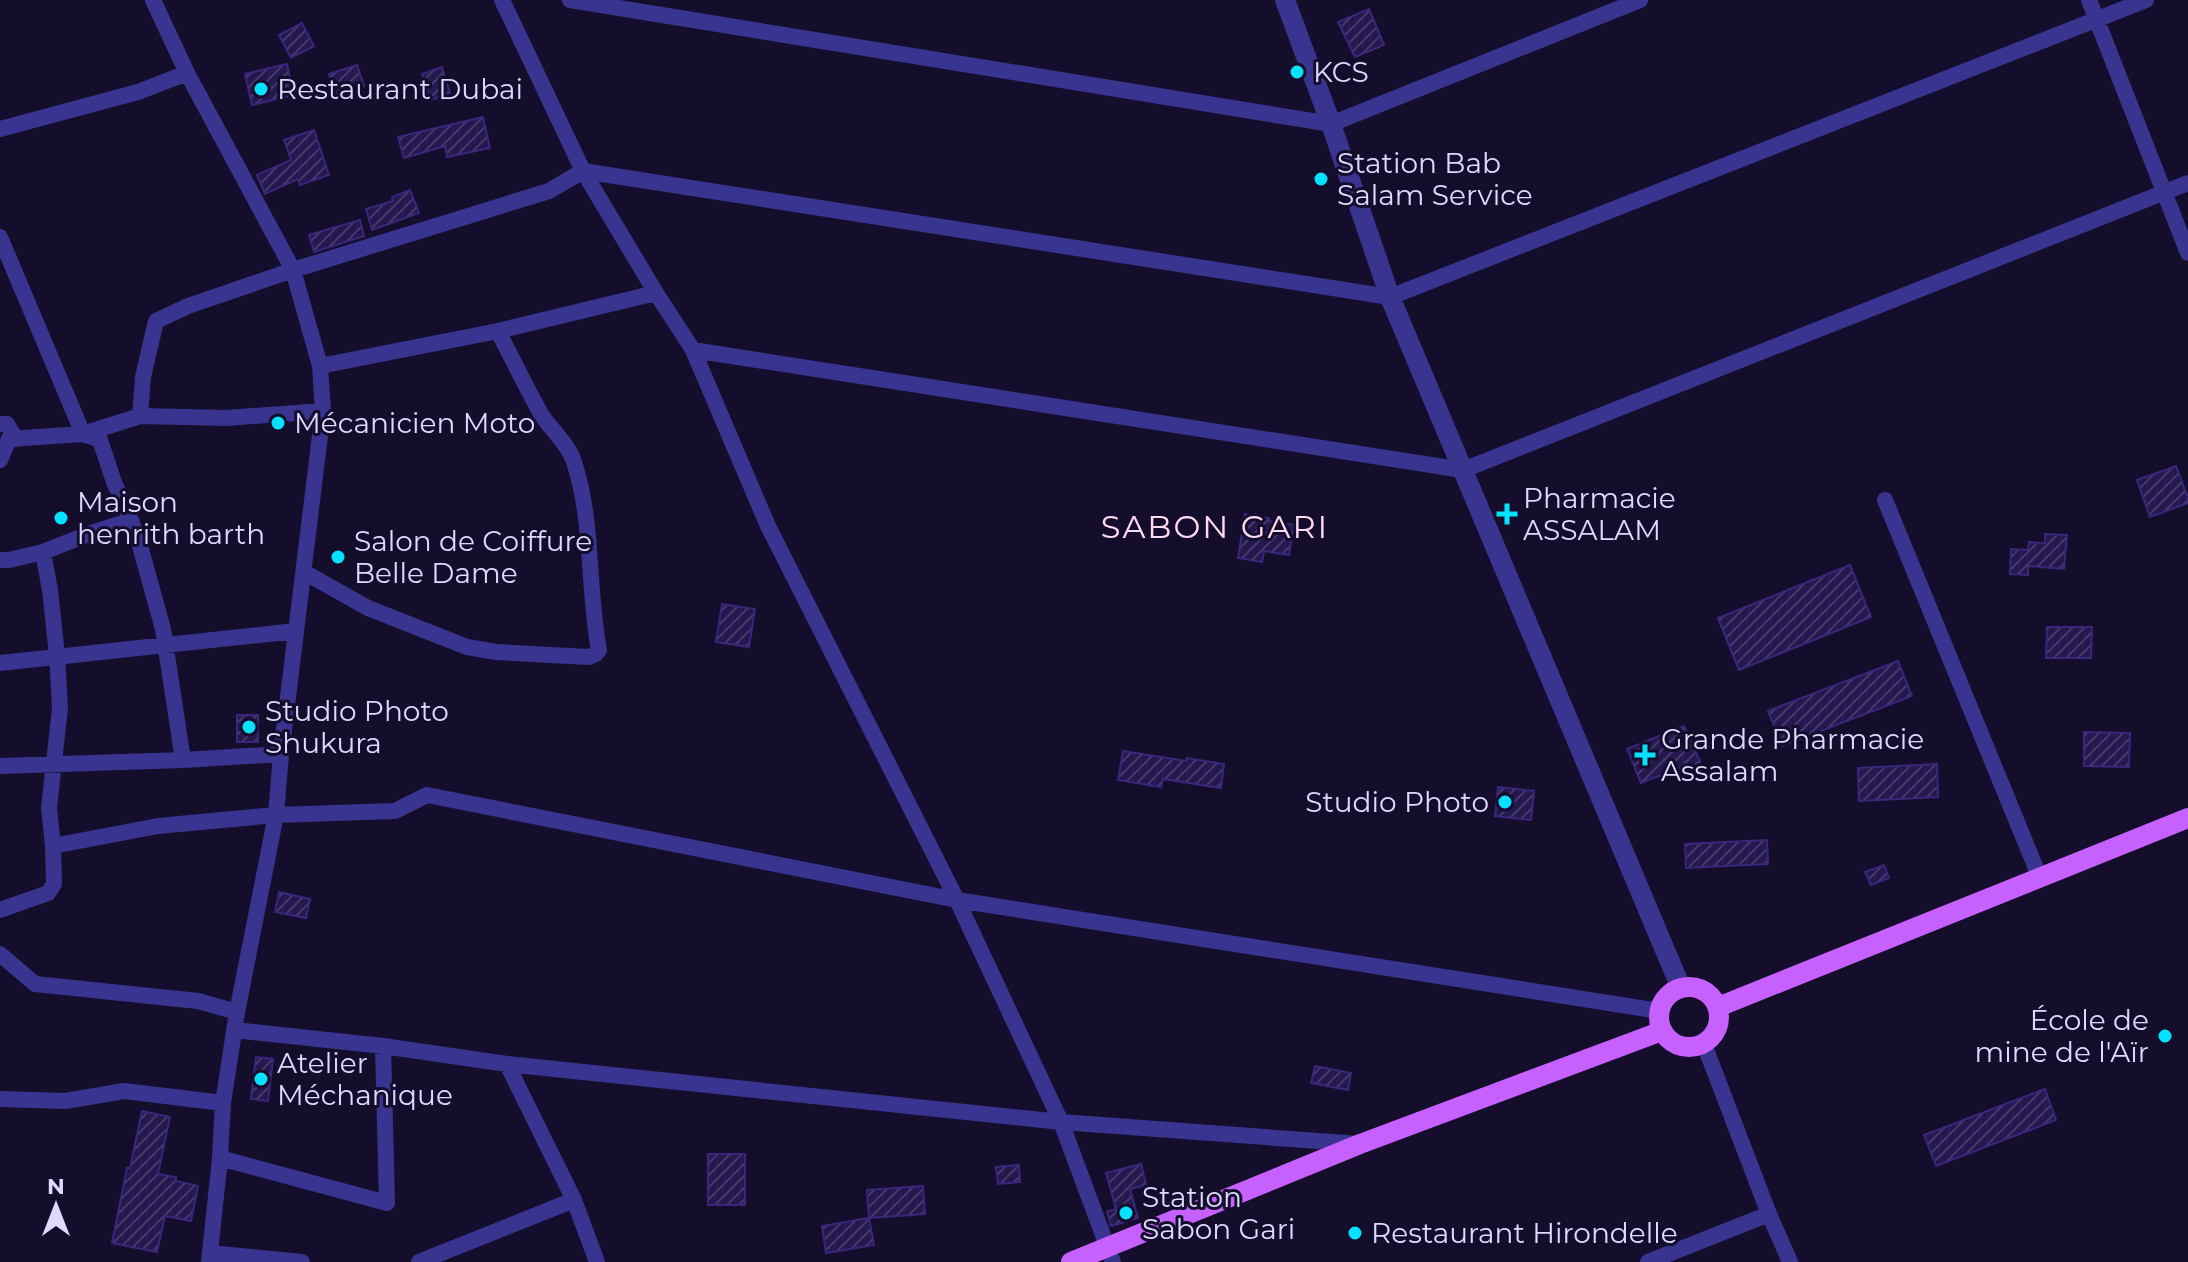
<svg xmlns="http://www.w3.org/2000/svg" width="2188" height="1262" viewBox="0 0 2188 1262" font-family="Montserrat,sans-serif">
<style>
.building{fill:url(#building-hatch);stroke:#3a277d;stroke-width:2}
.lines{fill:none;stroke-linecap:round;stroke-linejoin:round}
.minor{stroke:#39348f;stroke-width:16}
.tertiary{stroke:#39348f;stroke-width:20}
.primary{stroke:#c660ff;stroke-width:20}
.poi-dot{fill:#05e2ff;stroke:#140e2c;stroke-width:3}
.labels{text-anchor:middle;stroke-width:6;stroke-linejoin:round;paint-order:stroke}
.poi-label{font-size:28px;fill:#ded9ff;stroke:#140e2c;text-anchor:start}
.quarter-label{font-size:32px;letter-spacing:2px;fill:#ffdbf1;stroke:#140e2c}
</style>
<defs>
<pattern id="building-hatch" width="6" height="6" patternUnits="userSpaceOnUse" patternTransform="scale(2)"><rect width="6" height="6" fill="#24184f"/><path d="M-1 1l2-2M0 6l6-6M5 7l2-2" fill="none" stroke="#433969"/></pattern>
</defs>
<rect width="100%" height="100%" fill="#140e2c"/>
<!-- building -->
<path class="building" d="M1369,9l15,36 -29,12 -17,-35z
M302,23l12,23 -23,12 -12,-23z
M287,64l7,31 -42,10 -7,-31z
M357,65l7,21 -28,9 -7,-21z
M442,67l8,26 -19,7 -9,-26z
M483,117l7,31 -43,9 -2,-11 -41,12 -6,-21z
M314,130l15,45 -29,10 -2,-6 -33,15 -8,-19 34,-15 -7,-20z
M410,190l9,23 -47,17 -6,-21 27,-8 -1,-4z
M360,220l4,16 -50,16 -5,-17z
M2176,466l12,32v5l-38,14 -13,-37z
M1245,514l24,4v3l25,4 -5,30 -25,-4 -2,11 -24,-4z
M2045,534l22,1 -3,34 -36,-3v9l-18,-1 1,-25 17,1 1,-8 16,1z
M1850,565l21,52 -132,53 -21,-52z
M722,604l33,5 -6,38 -33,-5z
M2047,627h45l-1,31h-45z
M1898,661l14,35 -130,50 -14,-35z
M237,715h21v27h-21z
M1684,726l18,40 -23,10 -3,-7 -35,14 -14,-34z
M2084,732l46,1 -1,34 -45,-1z
M1123,751l63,10 1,-3 37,6 -3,24 -58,-9 -2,8 -43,-7z
M1937,764l1,33 -79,4 -1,-33z
M1498,787l36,4 -3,29 -36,-4z
M1767,840l1,24 -82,4 -1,-24z
M1884,865l5,13 -18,7 -6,-13z
M279,892l31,7 -4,19 -31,-6z
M256,1057l17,2 -5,42 -17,-2z
M1315,1066l36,7 -3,17 -37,-7z
M2045,1089l11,31 -120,46 -12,-31z
M142,1111l28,6 -12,57 18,3v4l22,5 -7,35 -26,-5 -8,36 -45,-9 15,-75h3z
M708,1154h37v51h-37z
M1141,1164l5,21 -16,4 8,29 -27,8 -4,-14 9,-3 -10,-36z
M1019,1165l1,17 -22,2 -2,-17z
M923,1186l2,28 -56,4 -2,-28z
M869,1218l5,27 -48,8 -4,-27z"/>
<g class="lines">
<!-- minor -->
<path class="minor" d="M153,0l34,73 106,197 27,96 3,45 -42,343 -5,61 -39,197 -14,91 -3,55 -11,104
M502,0l81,171 73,122 37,57 75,176 189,374 104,222 52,140
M570,0l761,124 309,-124
M2089,0l99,253
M0,129l138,-37 49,-19
M0,237l83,197 17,6 14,42 23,53 26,94 20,131
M693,350l770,120 725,-287
M320,366l178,-35 158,-38
M140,416l3,-39 13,-56 32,-15 105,-36 256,-79 34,-20 807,126 756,-297
M0,424h7l9,15
M0,460l9,-21 74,-5 57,-18 86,2 97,-7
M1885,500l155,378
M0,560h9l34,-8
M304,572l64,36 99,39 29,5 93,5 7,-3 3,-4c-12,-63 -5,-130 -26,-191 -7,-18 -22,-29 -32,-45 -15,-27 -29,-56 -43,-83
M0,663l296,-32
M0,766l183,-6 98,-6
M53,846l-4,-38 11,-100 -3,-53 -7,-65 -7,-38 48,-19 40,-13
M0,910l48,-17 6,-9 -1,-38 105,-20 118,-11 119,-4 32,-16 530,105 702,111
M0,954l35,30 163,17 39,11
M234,1030l149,16 124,18 554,58 298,22
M1704,1044l65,170 21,48
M507,1064l67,136 23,62
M0,1099l65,2 59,-10 99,12
M220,1158l167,45 -4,-157
M210,1253l92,9
M419,1262l155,-62
M1648,1262l121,-48"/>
<!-- tertiary -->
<path class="tertiary" d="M1285,0l46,124 59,173 291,691"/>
<!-- primary -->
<path class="primary" d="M1659 1017a30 30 0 1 1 60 0a30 30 0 1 1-60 0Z
M1718,1007l470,-189
M1071,1262l289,-118 302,-113"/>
</g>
<!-- markers -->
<g class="poi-dot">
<circle cx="1297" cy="72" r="8"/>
<circle cx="261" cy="89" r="8"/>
<circle cx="1321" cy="179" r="8"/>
<circle cx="278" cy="423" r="8"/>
<path d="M1503 502h8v8h8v8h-8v8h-8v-8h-8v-8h8z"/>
<circle cx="61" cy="518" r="8"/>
<circle cx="338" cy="557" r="8"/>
<circle cx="249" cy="727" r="8"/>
<path d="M1641 743h8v8h8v8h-8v8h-8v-8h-8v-8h8z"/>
<circle cx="1505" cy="802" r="8"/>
<circle cx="2165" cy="1036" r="8"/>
<circle cx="261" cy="1079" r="8"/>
<circle cx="1126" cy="1213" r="8"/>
<circle cx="1355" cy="1233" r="8"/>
</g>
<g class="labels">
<!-- poi labels -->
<g class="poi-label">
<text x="1313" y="82">KCS</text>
<text x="277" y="99">Restaurant Dubai</text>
<text x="1337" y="173">Station Bab<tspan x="1337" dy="32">Salam Service</tspan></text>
<text x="294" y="433">Mécanicien Moto</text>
<text x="1523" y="508">Pharmacie<tspan x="1523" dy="32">ASSALAM</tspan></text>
<text x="77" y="512">Maison<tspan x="77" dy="32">henrith barth</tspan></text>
<text x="354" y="551">Salon de Coiffure<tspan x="354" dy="32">Belle Dame</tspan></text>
<text x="265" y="721">Studio Photo<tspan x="265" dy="32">Shukura</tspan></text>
<text x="1661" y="749">Grande Pharmacie<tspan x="1661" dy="32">Assalam</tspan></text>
<text x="1489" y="812" text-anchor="end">Studio Photo</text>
<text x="2149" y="1030" text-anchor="end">École de<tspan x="2149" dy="32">mine de l'Aïr</tspan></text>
<text x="277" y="1073">Atelier<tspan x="277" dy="32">Méchanique</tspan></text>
<text x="1142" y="1207">Station<tspan x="1142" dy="32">Sabon Gari</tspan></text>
<text x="1371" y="1243">Restaurant Hirondelle</text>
</g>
<!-- quarter labels -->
<g class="quarter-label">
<text x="1215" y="538">SABON GARI</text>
</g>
</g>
<!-- north arrow -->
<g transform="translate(56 1206)" stroke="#140e2c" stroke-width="6" paint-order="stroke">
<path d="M0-6L14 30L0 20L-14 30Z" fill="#ded9ff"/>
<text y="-12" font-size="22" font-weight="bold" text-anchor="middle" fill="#ded9ff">N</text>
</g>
</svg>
